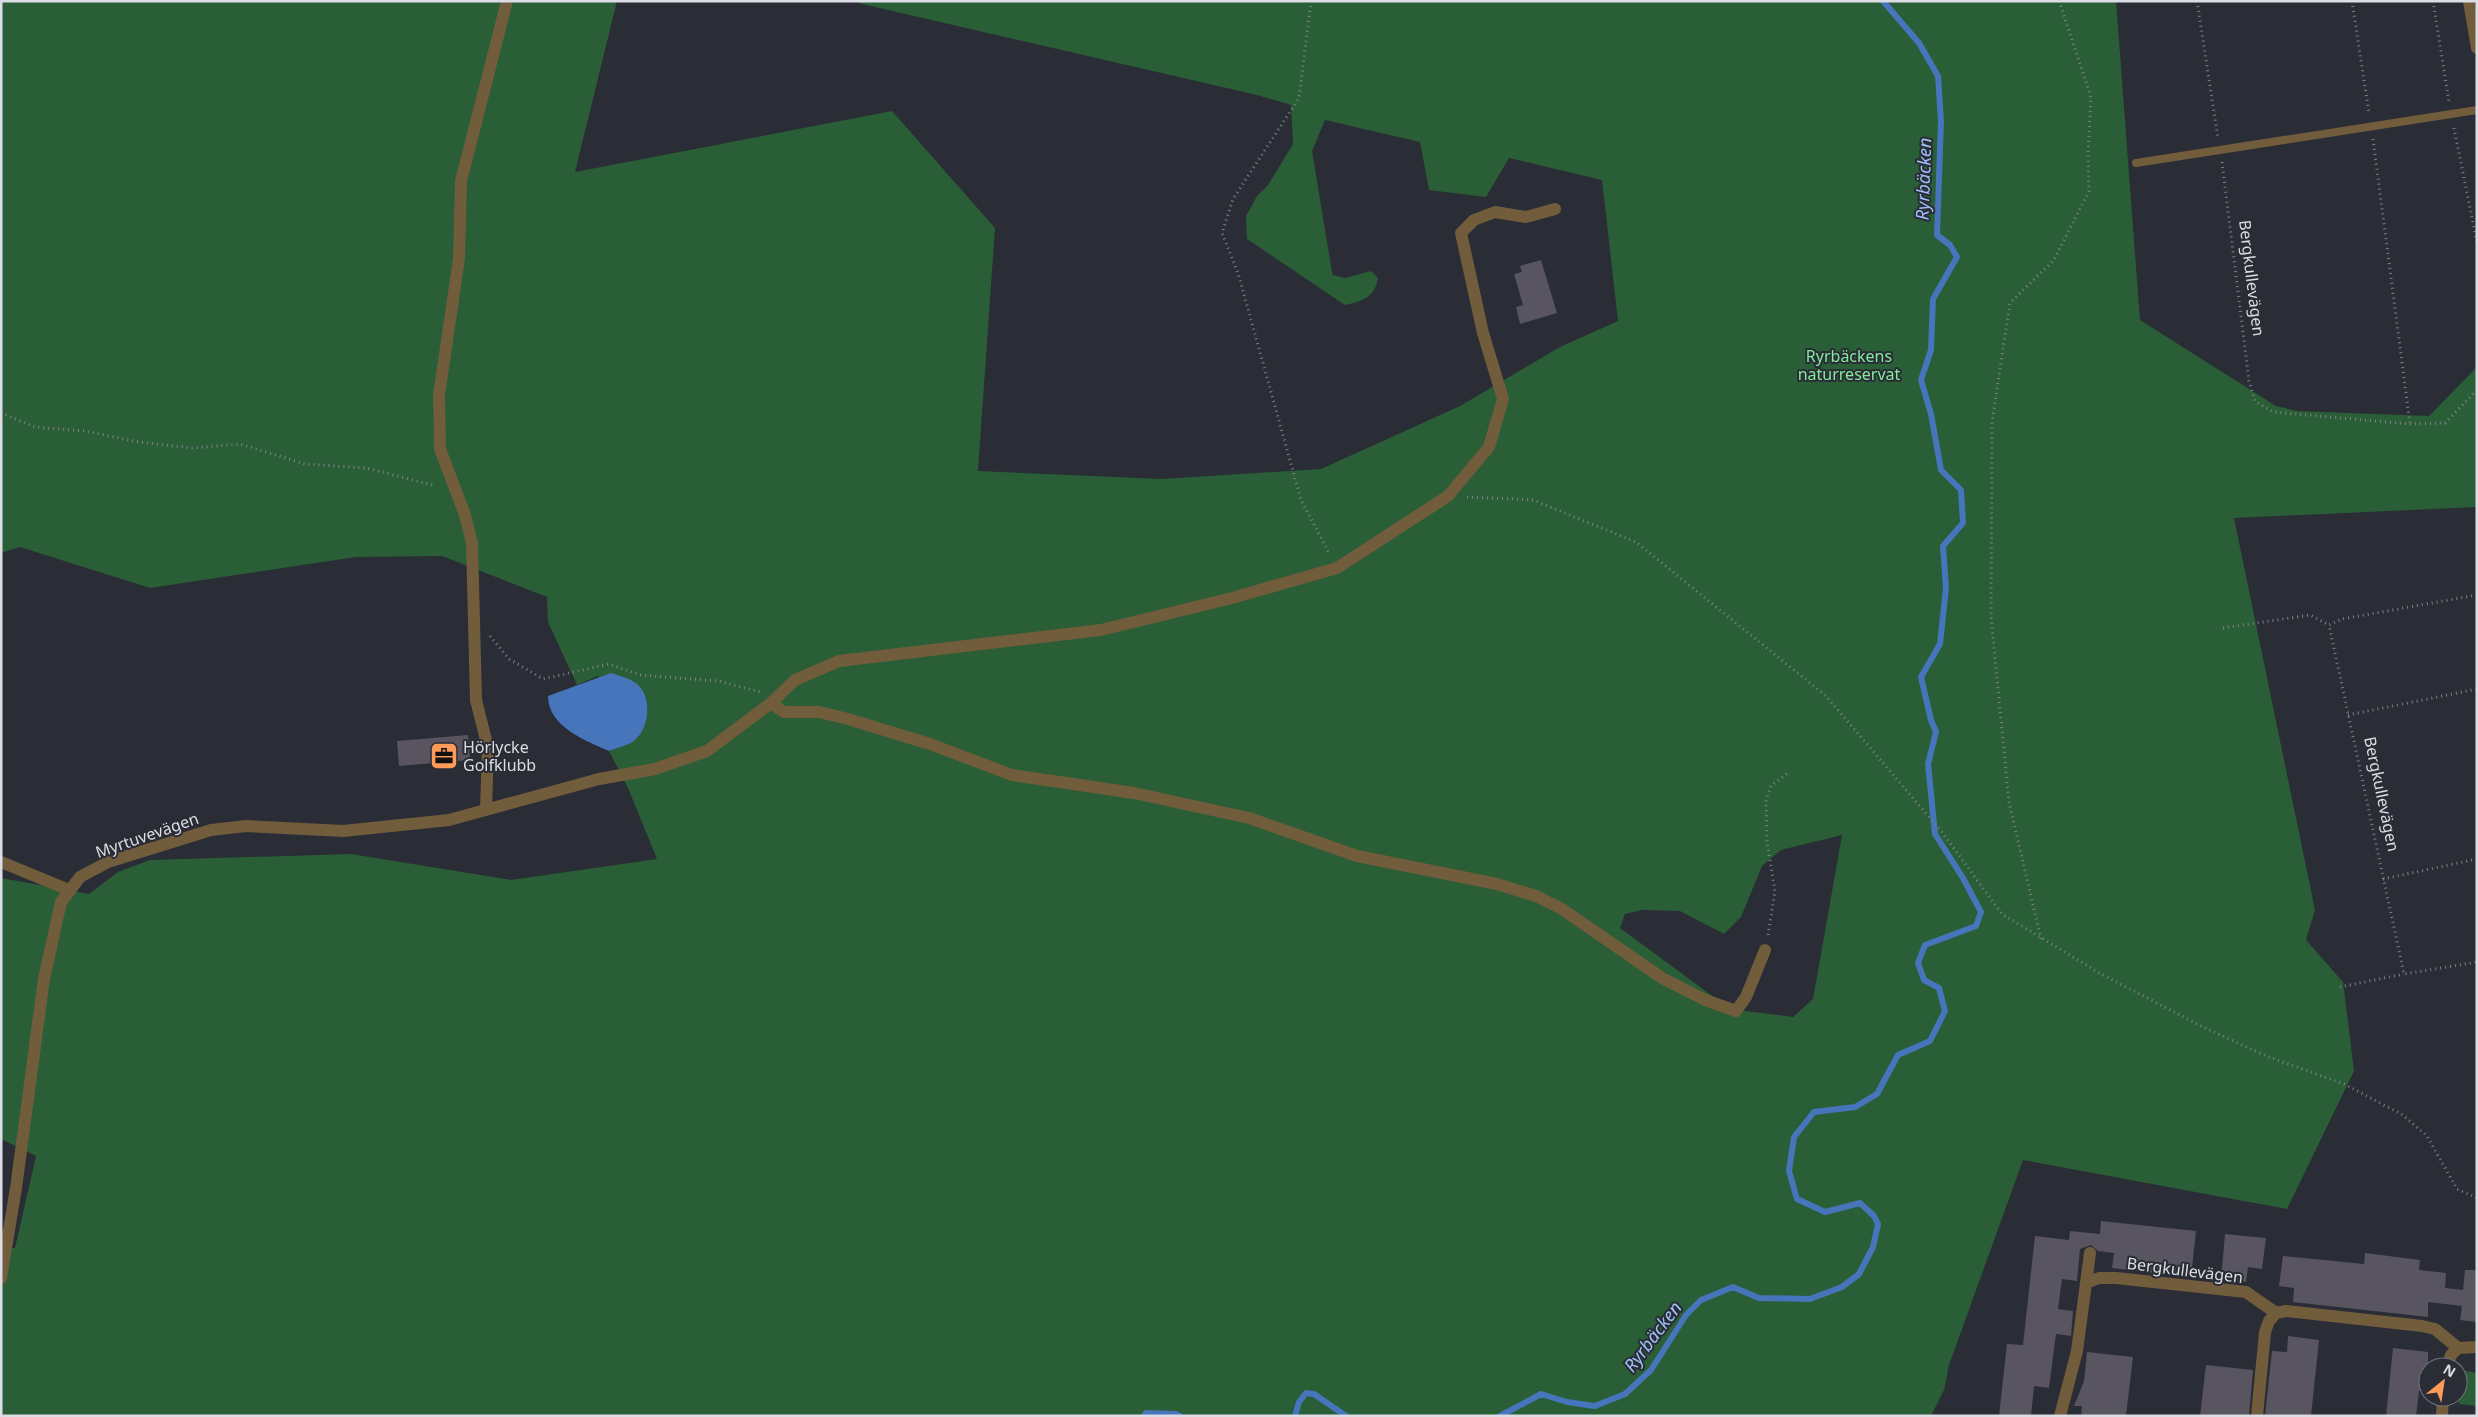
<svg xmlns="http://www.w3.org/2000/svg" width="2478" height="1417" viewBox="0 0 2478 1417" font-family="'Noto Sans',sans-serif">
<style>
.green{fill:#2a5e36;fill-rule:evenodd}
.water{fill:#4775bb}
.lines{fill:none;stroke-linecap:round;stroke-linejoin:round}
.stream{stroke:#4775bb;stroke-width:6}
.building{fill:#585460}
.path{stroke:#7f8189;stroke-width:3;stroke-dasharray:1 4;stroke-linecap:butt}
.service{stroke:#715c3c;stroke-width:8}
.minor{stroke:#715c3c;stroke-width:12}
.tertiary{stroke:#715c3c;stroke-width:12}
.labels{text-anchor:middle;stroke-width:4;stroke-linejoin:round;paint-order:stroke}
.street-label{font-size:16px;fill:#dddee5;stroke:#2a2c36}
.park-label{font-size:16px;fill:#83eb99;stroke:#2a2c36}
.poi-label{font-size:16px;fill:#dddee5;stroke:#2a2c36;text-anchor:start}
.water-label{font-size:18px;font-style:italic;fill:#9cc1f9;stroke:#2a2c36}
</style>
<rect width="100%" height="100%" fill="#2a2c36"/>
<!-- green -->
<path class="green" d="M1,1h616l-42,171 317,-61 103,117 -17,243 184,8 159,-10 139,-63 100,-59 58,-26 -16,-141 -93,-22 -23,39 -57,-7 -9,-48 -95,-22 -13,31 20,121 1,3 12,3 26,-7 7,7c-3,19 -15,23 -33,27l-98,-66 -1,-23 11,-20 11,-11 25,-41 -2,-39 -34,-10 -399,-92v-2h1258l24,319 136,86 21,5 132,5 48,-49v140l-243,11 81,392 -9,30 37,42 11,89 -67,138 -264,-49 -74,205 -5,25 -13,26h-1930v-167l14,-1 21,-92 -35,-17v-261l88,16 29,-22 32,-12 201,-6 160,26 146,-21 -29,-71 -19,-37 23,-9 -34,-66 -21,9 -29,-63 -1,-25 -105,-41 -86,1 -206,31 -130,-41 -19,6zM1842,835l-29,164 -20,18 -63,-8 -110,-81 5,-14 17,-4 38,1 44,23 17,-17 21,-51 19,-16z
M2460,1370l17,3v33l-18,-2z"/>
<!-- water -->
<path class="water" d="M611,673c8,3 19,5 26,11 16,13 13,48 -6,59 -6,3 -15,5 -22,8 -25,-11 -61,-25 -61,-55z"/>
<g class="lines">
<!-- stream -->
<path class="stream" d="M1144,1416l2,-3 30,1 4,2
M1295,1416l4,-14 7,-9 8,1 32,22
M1500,1416l41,-22 26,8 28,4 30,-12 26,-24 35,-55 15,-15 32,-13 26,11 51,1 32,-12 17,-13 14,-27 5,-23 -4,-8 -14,-13 -35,9 -28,-13 -8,-28 5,-34 20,-25 41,-5 22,-13 21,-39 32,-14 15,-30 -6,-23 -15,-8 -6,-17 7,-18 51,-19 5,-14 -18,-34 -28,-44 -7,-70 8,-32 -5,-12 -10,-43 19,-33 6,-56 -3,-42 20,-23 -2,-33 -20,-20 -10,-56 -10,-34 10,-30 2,-51 24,-42 -7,-12 -13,-10 4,-114 -3,-45 -19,-33 -36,-42"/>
</g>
<!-- building -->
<path class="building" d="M1541,260l16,53 -37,11 -4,-17 7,-2 -9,-31 8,-2 -2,-6z
M468,735l2,25 -71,6 -2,-25z
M2101,1221l95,10 -5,46 -79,-9 2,-15 -16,-2 -7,-6 -11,4 -3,32 -15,-2 -4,30 15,2 -2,25 -15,-2 -7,54 -15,-2 -3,30h-32l8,-72 16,1 12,-109 34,4 1,-9 30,3z
M2225,1234l41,4 -4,31 -14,-2 -2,15 -25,-2z
M2365,1253l55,7 -1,10 27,3 -1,15 18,2 2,-20h12v52l-17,-2 2,-14 -34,-4v15l-135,-15 1,-14 -15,-2 4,-30 81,8z
M2288,1336l31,4 -8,76h-46l7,-65 15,1z
M2393,1348l35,4v40l-9,-1 -3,25h-30z
M2087,1352l46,5 -7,59h-45l1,-10h-8l10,-25z
M2206,1365l47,5 -4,46h-49z"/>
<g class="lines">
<!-- path -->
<path class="path" d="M1311,1l-12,97 -66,101 -11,34 16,40 63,227 29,55
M2197,1l21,137
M2352,1l17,112
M2433,1l16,101
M2454,128l23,115
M2373,139l37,285
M2222,162l27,219 6,20 18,11 137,12 35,-1 32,-33
M1,413l34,14 50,4 54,11 53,6 48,-4 65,20 61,4 70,18
M1467,497l66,3 103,42 190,154 115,135 61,83 99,60 102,53 63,29 78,28 59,31 24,21 30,53 20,9
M2477,595l-135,24 -13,6 75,349 73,-12
M2223,628l87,-13 19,10
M490,636l19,23 34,20 66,-15 31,11 78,6 42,11
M2348,715l129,-26
M2383,879l94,-20
M1768,935l7,-44 -8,-50 -1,-42 5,-13 17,-13
M2041,939l-32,-137 -18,-185 1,-195 18,-119 44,-43 35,-69 -1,-39 3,-55 -32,-96
M2340,987l64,-13"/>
<!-- service -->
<path class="service" d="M2136,163l341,-53"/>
<!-- minor -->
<path class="minor" d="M771,703l13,9h35l29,7 82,25 82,31 122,18 115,25 108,38 140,28 39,12 26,13 100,69 43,22 31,11 10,-14 19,-47
M486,809l2,-61 -12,-48 -4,-157 -7,-28 -25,-66 -1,-54 20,-136 2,-78 46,-180
M1,862l68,28
M1,1278l15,-90 28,-209 17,-77 19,-25 28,-15 103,-32 35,-4 97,5 106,-11 150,-41 56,-10 52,-18 64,-48 24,-23 44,-19 262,-31 131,-32 105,-30 111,-72 41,-49 14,-48 -20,-66 -22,-100 13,-13 21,-8 31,5 29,-8
M2086,1283l13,-5h17l130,14 30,21 -7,8 -4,11 -8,84
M2276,1313l10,-2 136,15 13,3 23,19 -7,7 -4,12
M2458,1348l19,-1
M2060,1416l17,-65 13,-98
M2442,1416l1,-19"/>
<!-- tertiary -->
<path class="tertiary" d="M2469,1l8,47"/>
</g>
<!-- icons -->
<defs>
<g id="office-square" transform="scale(1.4375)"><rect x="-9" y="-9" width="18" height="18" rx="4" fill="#fe9b58" stroke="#2a2c36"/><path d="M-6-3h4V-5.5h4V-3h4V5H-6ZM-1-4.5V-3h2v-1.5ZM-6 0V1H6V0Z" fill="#111"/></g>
</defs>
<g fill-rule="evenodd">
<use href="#office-square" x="444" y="756"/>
</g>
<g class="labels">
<!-- street labels -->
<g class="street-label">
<text transform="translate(2252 278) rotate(83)" y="6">Bergkullevägen</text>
<text transform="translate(2382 794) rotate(78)" y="6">Bergkullevägen</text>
<text transform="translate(147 835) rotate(-19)" y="6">Myrtuvevägen</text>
<text transform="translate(2185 1270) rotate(7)" y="6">Bergkullevägen</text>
</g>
<!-- park labels -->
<g class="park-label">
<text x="1849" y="362">Ryrbäckens<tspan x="1849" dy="18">naturreservat</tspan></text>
</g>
<!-- poi labels -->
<g class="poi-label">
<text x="463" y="753">Hörlycke<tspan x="463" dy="18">Golfklubb</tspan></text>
</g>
<!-- water labels -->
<g class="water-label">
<text transform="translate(1924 179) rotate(-88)" y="6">Ryrbäcken</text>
<text transform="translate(1653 1337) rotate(-53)" y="6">Ryrbäcken</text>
</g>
</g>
<!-- border -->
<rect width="2478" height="1417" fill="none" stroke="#dddee5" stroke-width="5"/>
<!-- north arrow -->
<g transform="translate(2443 1382) rotate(30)"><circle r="24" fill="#2a2c36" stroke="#72737c"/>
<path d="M0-4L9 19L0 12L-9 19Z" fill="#fe9b58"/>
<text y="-8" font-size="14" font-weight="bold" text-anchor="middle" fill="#dddee5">N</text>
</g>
</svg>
